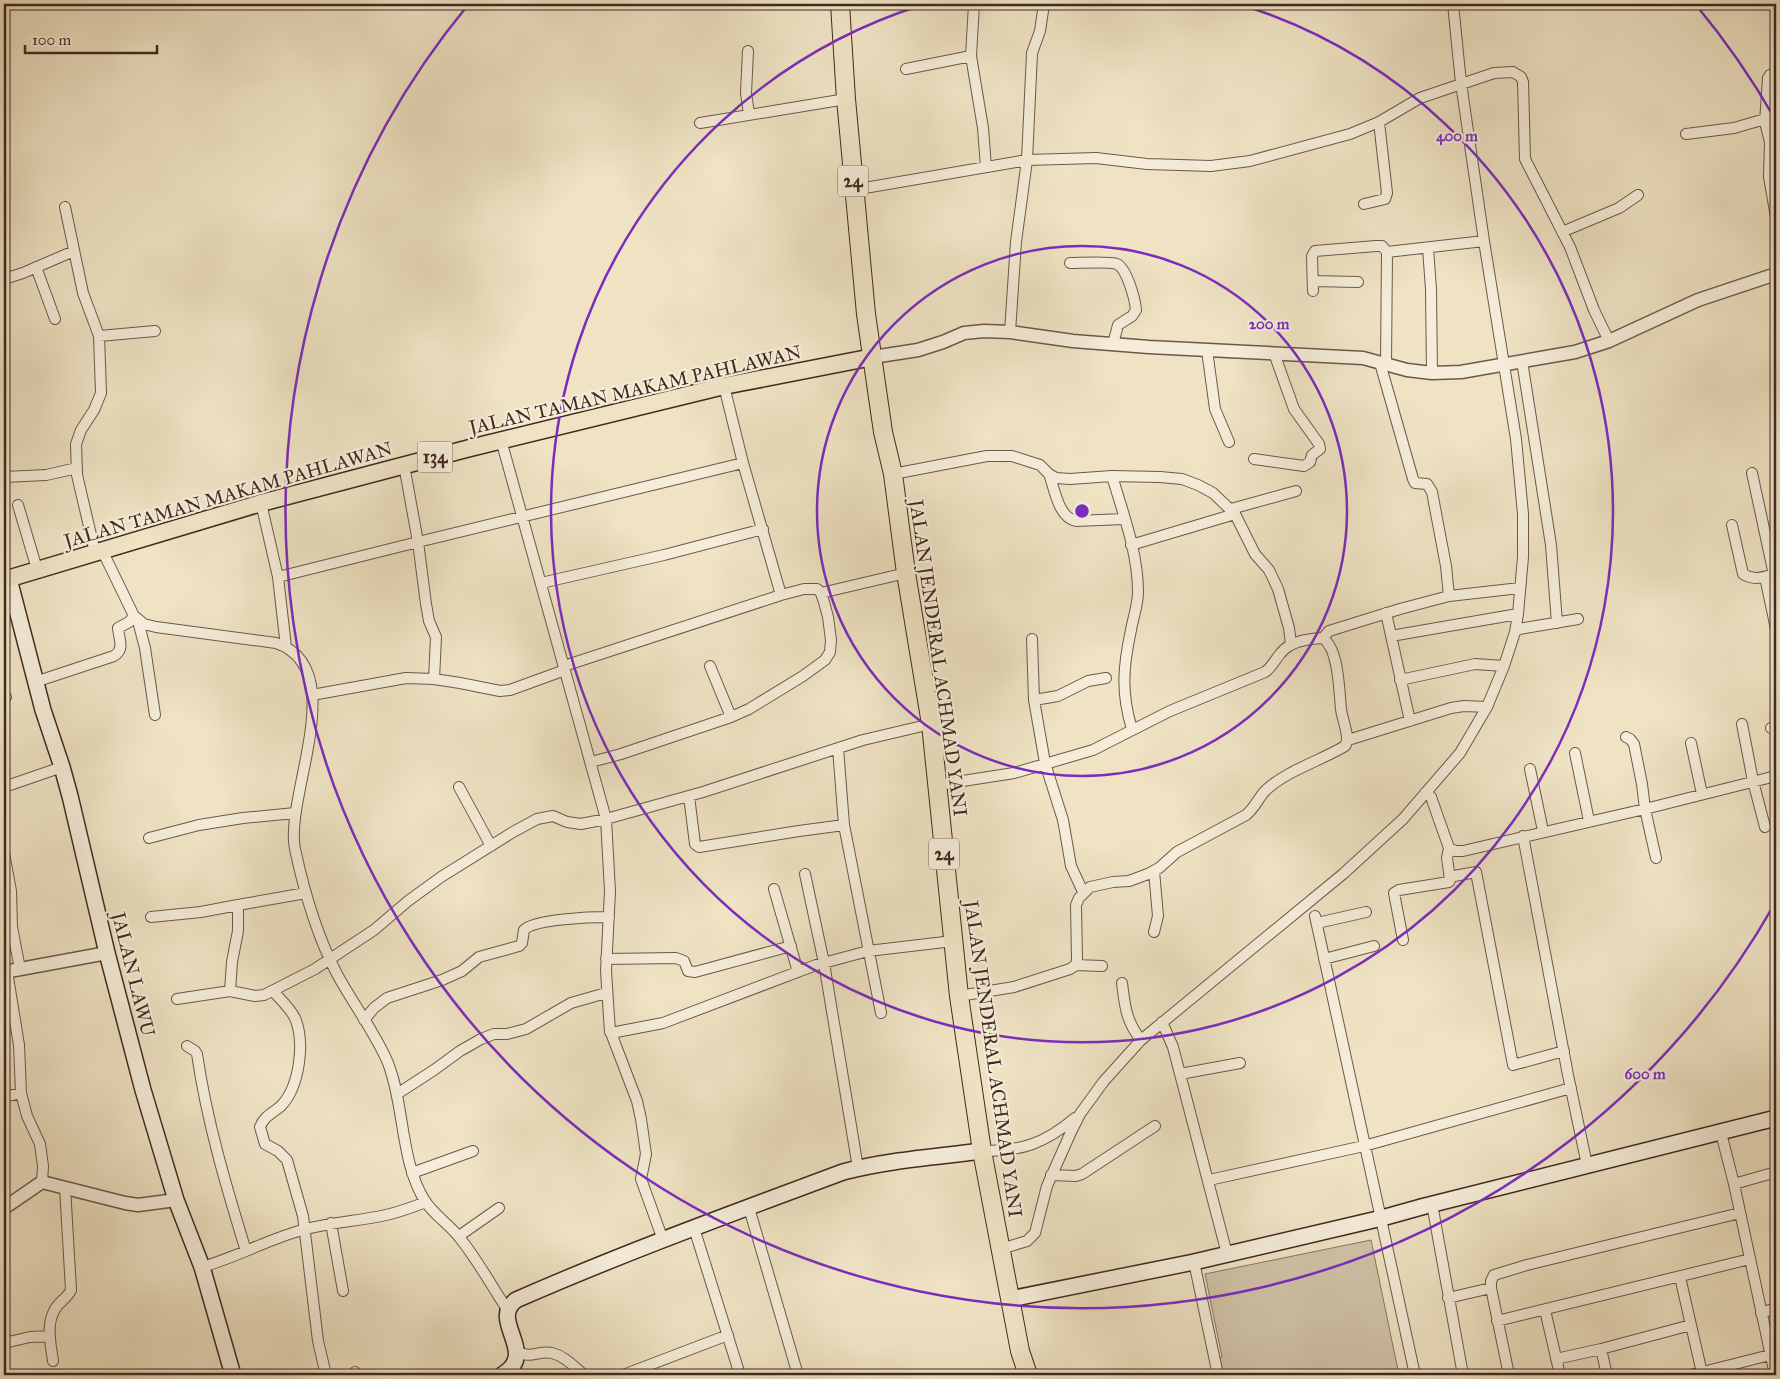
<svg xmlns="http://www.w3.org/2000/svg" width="1780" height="1379" viewBox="0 0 1780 1379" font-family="'IM FELL Great Primer',serif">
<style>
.pitch{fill:#d1c3a8;stroke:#887664}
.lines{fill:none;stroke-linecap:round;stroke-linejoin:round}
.minor-casing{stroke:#6c584a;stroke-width:12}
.tertiary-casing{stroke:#6c584a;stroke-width:15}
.secondary-casing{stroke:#402921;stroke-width:18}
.primary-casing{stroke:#402921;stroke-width:19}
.trunk-casing{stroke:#402921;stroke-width:20}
.minor{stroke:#f5edd9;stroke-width:10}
.tertiary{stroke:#f5edd9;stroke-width:12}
.secondary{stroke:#f5edd9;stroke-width:15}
.primary{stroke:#efe3c4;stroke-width:16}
.trunk{stroke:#efe3c4;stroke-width:18}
.ring{fill:none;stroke:#7b2cbf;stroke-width:2.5}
.labels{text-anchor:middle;stroke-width:4.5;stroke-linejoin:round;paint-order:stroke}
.shield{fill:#f5edd9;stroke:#766458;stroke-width:1}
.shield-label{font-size:18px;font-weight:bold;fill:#402921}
.street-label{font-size:19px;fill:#402921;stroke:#f5edd9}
.centre{fill:#7b2cbf;stroke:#f5edd9;stroke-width:2.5}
.ring-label{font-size:15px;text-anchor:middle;font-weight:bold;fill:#7b2cbf;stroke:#f5edd9;stroke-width:4.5;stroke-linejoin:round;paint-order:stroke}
</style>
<rect width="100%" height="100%" fill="#efe3c4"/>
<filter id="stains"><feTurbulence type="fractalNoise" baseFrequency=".004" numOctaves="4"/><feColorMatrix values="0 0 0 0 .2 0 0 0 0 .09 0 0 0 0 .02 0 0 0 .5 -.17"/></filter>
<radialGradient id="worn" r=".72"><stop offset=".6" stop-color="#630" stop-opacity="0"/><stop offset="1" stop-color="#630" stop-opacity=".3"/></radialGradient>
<!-- pitch -->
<path class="pitch" d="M1371,1240l28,135h-184l-3,-15 10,-3 -17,-83z"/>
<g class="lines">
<!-- minor casing -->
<g class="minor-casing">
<path id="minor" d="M974,4l-3,52 12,72 3,39
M748,51l-2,42 3,21
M906,69l65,-13
M1776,72l-6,3 -2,3 -3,44 5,20 -1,35 7,40
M700,123l146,-24
M1686,134l48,-6 31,-9
M853,190l174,-30 69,-2 51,6 64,2 39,-5 100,-27 29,-12 41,-24 74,-25 19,-1 8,5 2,5 2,77 45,88 24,63 15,31
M1364,204l21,-5 2,-6 -8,-71
M65,207l18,86 16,43 2,57 -7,17 -13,20 -5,14 1,31 18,77
M1562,232l57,-24 19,-13
M1428,248l3,41 1,84
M1387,252l97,-11
M1070,263c10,0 39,-2 47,1 10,5 18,35 19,46l-4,6 -14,9 -5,19
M36,267l19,52
M4,279l19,-6 51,-22
M1313,281l45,1
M1313,291l-1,-35 3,-5 61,-5h6l5,6 -1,112
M1010,332l6,-90 11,-82 5,-107 8,-22 4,-27
M99,336l56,-5
M1207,350l8,59 14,33
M1522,361l29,184 6,78
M1380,363l33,116 2,4 12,1 5,8 14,74 3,30
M724,386l19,77 38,132
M501,440l105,379 4,72 -4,80 4,61 1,1 52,-10 153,-58 52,-14 85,-10
M1254,459l50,7 6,-4 2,-7 8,-6 -1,-5 -25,-35 -20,-56
M1752,473l22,102
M893,474l94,-18h25l28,9 9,9 7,4 14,1 42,-3 48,1 22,2 16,6 15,8 22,21 20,40 14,16 9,19 11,39 2,16
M1049,474c6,16 9,43 27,47l48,-2
M1112,476c11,37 26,77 26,116 0,13 -5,26 -7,38 -8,37 -10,63 1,99
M4,477l42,-2 31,-7
M261,503l17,74 8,70
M18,505l19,64
M1231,509l65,-18
M1732,525l11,49c11,7 21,3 33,0
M1131,545l104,-31
M102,550l32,66 10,8 12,3 120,16c76,25 8,154 19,206 9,42 22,87 42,125 16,30 38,58 51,89 17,44 12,98 37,138 9,14 24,23 34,36 18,22 32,48 48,72
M278,577l140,-35 -14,-77
M1765,577l11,52
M541,583l123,-28 99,-26
M821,593l85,-20
M1386,613l24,108
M138,621l7,27 10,67
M1515,632l4,-3 59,-10
M1391,636l127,-22
M1323,638l6,-7 71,-22 49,-13 71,-8
M1032,639l2,61 11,63 18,57 8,46 12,26
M564,666l217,-71 23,-6h13l4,4 3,9 4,15 3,23 -1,12 -5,8 -22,16 -54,33 -18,8 -110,37 -30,8
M710,666l21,51
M434,679l2,-42 -7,-16 -3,-17 -8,-62 325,-79
M1400,680l75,-16 29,2
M35,682l79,-26c11,-7 5,-16 4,-28l11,-6 5,-6
M312,695l94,-17 28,1 26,4 40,8 10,-1 55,-20
M4,698l2,-1
M1034,700l24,-4 30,-15 18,-3
M1742,724l11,57 12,46
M1771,728l5,-1
M1626,737l4,2 4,5 8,40 3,25 11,49
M1348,740l103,-32 13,-2 23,1
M1691,743l11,51
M838,748l6,77 37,188
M1575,753l14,68
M1530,769l13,62
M937,785l77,-12 79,-23 77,-39 95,-39c7,-5 10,-12 15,-18 10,-13 27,-15 43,-16 16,12 16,52 18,71 1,10 10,30 4,37 -25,15 -57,24 -79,44 -8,8 -11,18 -20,25l-69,37 -18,16 -11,6 -19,7 -16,1 -23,5 -11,11 -3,7 1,55 -1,5 -6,4 -56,18 -55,9
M4,787l58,-20
M459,787l32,59
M1425,793l6,4 18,51 6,3h8l182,-42 131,-33
M689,796l6,48 4,3 100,-16 45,-6
M1523,836l45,239 19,90
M149,838l50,-13 44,-7 52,-5
M4,853l7,38 1,36 8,42
M805,874l19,89 34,205
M1454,876l22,-4 37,193 51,-14
M774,889l24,83
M306,893l-68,12v26l-6,31 -2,29 25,5 9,-1 51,-26 15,-10 44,-29 34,-29 33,-24 72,-45 24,-13 16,-3 14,6 14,2 25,-5 97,-27 160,-52 68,-16
M1315,916c32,153 68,306 100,459
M151,917l50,-5 37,-7
M1317,923l49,-11
M1154,932l4,-16 -4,-45
M1403,940l-9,-47 5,-3 50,-8 1,-2 -3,-22 2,-10
M606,959l70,-1 8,3 4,10 7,1 96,-26
M1324,959l50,-13
M1076,965l26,1
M7,971l12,74 2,48 6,23 13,28 3,22 -1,16
M1122,983c3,24 4,38 19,57
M273,991c7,8 17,17 22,27 10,24 5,68 -14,88 -8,7 -17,10 -21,21l5,17 13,7 9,9 16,56 15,125 8,34
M177,999l53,-8
M364,1020l10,-12 13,-10 55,-18 20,-9 17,-14 40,-11 3,-3 2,-13c10,-11 68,-13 85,-13
M1162,1022l11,25 54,207
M611,1033l26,68 4,18 5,35 -5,25 22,61
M187,1046l8,5 2,3c10,68 29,132 49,197
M1180,1074l60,-11
M397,1094l37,-24 26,-19 21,-12 13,-5h13l19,-5 45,-26 35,-10
M4,1097l17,-4
M1721,1133l13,51 41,191
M982,1151c40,0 62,-7 93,-33
M412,1173l61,-22
M1051,1175l25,1 6,-2 73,-48
M1209,1180l155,-34 207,-58
M1734,1184l42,-12
M1432,1204l31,171
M749,1208l49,167
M331,1223l12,68
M694,1228l46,147
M459,1236l40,-28
M1001,1249l26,-8 8,-8 12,-47 24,-54 9,-18 24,-33 37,-41 202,-166 60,-55 57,-66 27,-46 17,-41 11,-34 3,-18 5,-57v-43l-7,-75 -32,-198 -23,-158 -8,-79
M1194,1262l24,113
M202,1267c36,-10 68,-29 104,-38 27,-7 53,-8 80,-14 14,-3 27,-8 40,-13
M1680,1277l22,96
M1448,1298l43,-10
M1545,1310l15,65
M1761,1313l15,-5
M1497,1321l253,-62
M4,1343l26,-6 20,-1
M1601,1349l90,-24
M517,1351c14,9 21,-1 35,2 13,3 22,14 32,22
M1556,1359l45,-10 6,26
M53,1361c-2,-15 -7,-35 1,-50 4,-9 13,-12 17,-21l-6,-103
M355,1372v3
M623,1375l105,-40
M1509,1375l-18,-87v-7l3,-6 33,-10 213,-52
M1691,1375l79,-20"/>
</g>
<!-- tertiary casing -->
<g class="tertiary-casing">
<path id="tertiary" d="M873,357l45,-7 25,-8 21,-9 20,-2 26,1 63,9 76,6 214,11 44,12 25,3 29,-1 114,-20 34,-11 89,-41 78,-26
M4,972l103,-19
M4,1208l38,-26 83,21 13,2 38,-5"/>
</g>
<!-- secondary casing -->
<g class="secondary-casing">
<path id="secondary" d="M9,579l34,131 19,57 8,29 37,157 36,137 33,110 26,67 31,108
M1010,1299l184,-37 188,-44 43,-12 351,-88
M502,1375c38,-22 -14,-54 14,-75 107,-47 217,-87 327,-128 45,-12 93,-15 139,-21"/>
</g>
<!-- primary casing -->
<g class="primary-casing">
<path id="primary" d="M4,580l257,-77 209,-55 254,-62 149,-29"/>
</g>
<!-- trunk casing -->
<g class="trunk-casing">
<path id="trunk" d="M840,4l6,95 20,215 17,118 10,42 13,99 25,151 28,272 23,155 38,200 8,24"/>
</g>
<!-- minor -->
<use href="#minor" class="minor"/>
<!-- tertiary -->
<use href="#tertiary" class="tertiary"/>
<!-- secondary -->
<use href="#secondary" class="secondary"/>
<!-- primary -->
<use href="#primary" class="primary"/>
<!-- trunk -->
<use href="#trunk" class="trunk"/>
</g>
<!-- distance rings -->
<g class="ring">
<circle cx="1082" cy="511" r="265"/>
<path d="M1242 5A531 531 0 1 1 922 5"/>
<path d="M1775 903A796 796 0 1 1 468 5M1696 5A796 796 0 0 1 1775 119"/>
</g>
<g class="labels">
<!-- shield labels -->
<g class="shield">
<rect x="838" y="165.5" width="30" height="31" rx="4"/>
<rect x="417.5" y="441.5" width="35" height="31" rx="4"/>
<rect x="929" y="838.5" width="30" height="31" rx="4"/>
</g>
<g class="shield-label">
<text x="853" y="187">24</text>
<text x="435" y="463">134</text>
<text x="944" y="860">24</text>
</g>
<!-- street labels -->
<g class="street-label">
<text transform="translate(635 389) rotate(-13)" y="7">JALAN TAMAN MAKAM PAHLAWAN</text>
<text transform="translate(228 494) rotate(-16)" y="7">JALAN TAMAN MAKAM PAHLAWAN</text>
<text transform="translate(939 658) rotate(82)" y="7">JALAN JENDERAL ACHMAD YANI</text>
<text transform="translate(134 974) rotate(76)" y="7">JALAN LAWU</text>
<text transform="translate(994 1059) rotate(82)" y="7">JALAN JENDERAL ACHMAD YANI</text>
</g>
</g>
<circle cx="1082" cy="511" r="8" class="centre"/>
<g class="ring-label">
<text x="1457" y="141">400 m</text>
<text x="1269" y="329">200 m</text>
<text x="1645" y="1079">600 m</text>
</g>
<!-- margin -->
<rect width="1780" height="1379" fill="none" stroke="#efe3c4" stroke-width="20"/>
<rect x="5" y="5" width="1770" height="1369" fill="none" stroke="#402921" stroke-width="2.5"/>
<rect x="10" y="10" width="1760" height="1359" fill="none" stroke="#402921"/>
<!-- scale -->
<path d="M25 45v8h132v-8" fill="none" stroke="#402921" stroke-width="2.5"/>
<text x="32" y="45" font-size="15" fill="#402921" stroke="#f5edd9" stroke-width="4" paint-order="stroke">100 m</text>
<rect width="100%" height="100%" filter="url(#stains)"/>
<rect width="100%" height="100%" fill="url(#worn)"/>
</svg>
